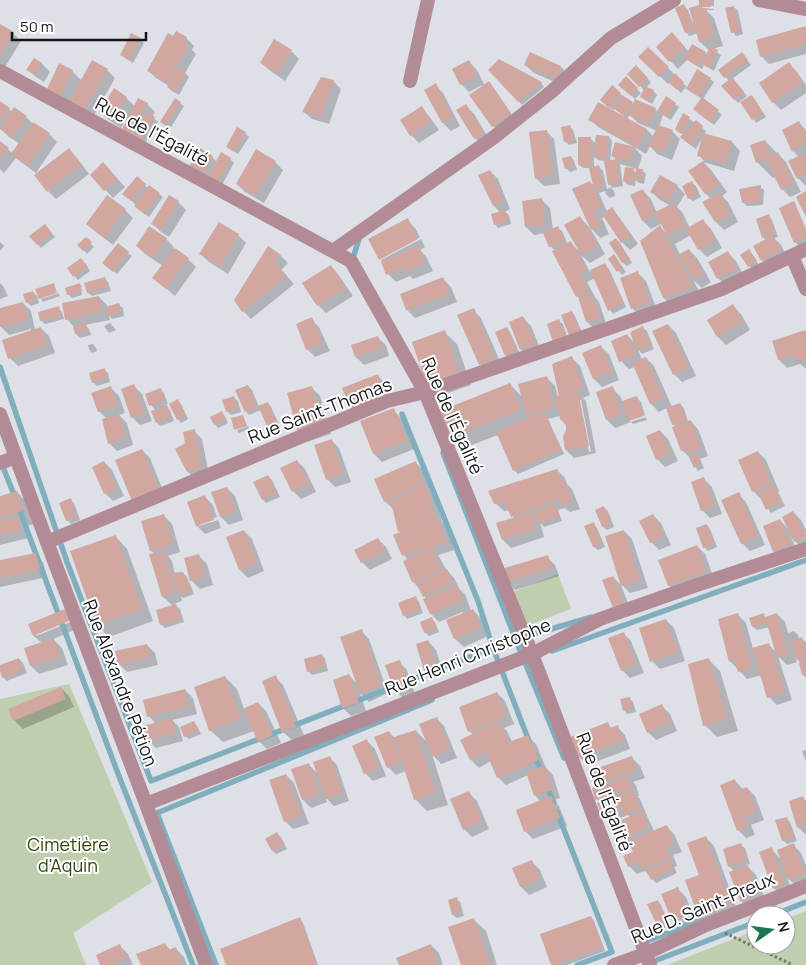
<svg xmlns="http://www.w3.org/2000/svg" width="806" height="965" viewBox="0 0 806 965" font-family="Manrope,sans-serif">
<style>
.green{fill:#c0ceb0}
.shadow{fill:#0003;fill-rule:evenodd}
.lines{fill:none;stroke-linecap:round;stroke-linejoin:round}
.stream{stroke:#81aebd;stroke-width:5.5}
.building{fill:#d2a7a0}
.path{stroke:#74767a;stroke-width:3;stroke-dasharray:2.5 2.5;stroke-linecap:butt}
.minor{stroke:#b38b95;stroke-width:14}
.labels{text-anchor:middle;stroke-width:4;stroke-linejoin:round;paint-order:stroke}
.street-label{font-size:18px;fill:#151619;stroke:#fff}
.park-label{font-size:18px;fill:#30450e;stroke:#fff}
</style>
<rect width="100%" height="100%" fill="#dde0e7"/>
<!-- green -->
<path class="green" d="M558,574l13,35 -50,19 -13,-34z
M69,684l83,198 -79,51 13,32h-86v-266z
M806,911v54h-139l89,-35v15h30v-26z"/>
<!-- shadow -->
<path class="shadow" d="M700,0h14v6h-12v2l12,1v1h-8l8,8 9,28 -11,3 9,6 -7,16 -10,-6 -2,4 -15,-9 -9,9 -21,-22 23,-5 9,10 16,1 2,2 3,-4 -10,-9 -2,-9 -9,3 -3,-4 -2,-26 4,4 5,13 2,-1 5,-16z
M734,7l4,4 5,23 -7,2 -3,-4z
M0,25l13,8 8,8 -16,26 -5,-3z
M806,28v26l-37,10 -8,-8z
M132,35l8,4 4,4 -11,20 -8,-5 -4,-3z
M173,38h13l8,8 -2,4 4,4 -11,19 4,4 -10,18 -7,-4 -4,-4 1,-1 -13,-8 -8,-8z
M291,51l8,8 -14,22 -16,-11 -8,-8z
M530,54l31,13 8,8 -5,11 -30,-13 -9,-8z
M640,57l28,11 20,20 10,-17 12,8 4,3 -11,17 19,16 -8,10 -16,-12 4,-14 -11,-7 -5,-5 -5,6 -11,-11 -2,2z
M745,57l6,8 -19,14 15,17 -9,7 -15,-17 6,-5 -10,-11z
M34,59l8,5 8,8 -6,10 -8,-5 -8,-8z
M499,60l42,23 3,4 -22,18 -32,-35z
M469,62l8,8 8,16 7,1 22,31 -17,12 -4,-4 -11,-41 -13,7 -8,-8z
M789,64l8,8 9,13v8l-25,17 -8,-8 -13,-19z
M636,67l15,15 -5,6 7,3 4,4 -5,9 -7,-4 -3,-3 2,-7 -15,-16z
M107,70l8,8 -23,41 -44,-30 24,-18 10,10z
M626,78l15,15 -6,6 -12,-11z
M333,81l8,8 -12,35 -17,-5 -8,-7z
M435,85l8,8 17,33 -9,5 -8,-8 -17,-33z
M620,94l14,11 21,4 3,3 8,-14 13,9 -8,13 -8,-5 -4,12 13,4 8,8 -8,21 -15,-6 -7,-8 -4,8 -12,-7 8,9 -4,13 4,1 4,4 -2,10 -5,-1 -3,-3 -1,6 -7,-1 -4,-4 9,-11 3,3 1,-4 -17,-5 3,22 -12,2 3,3 1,5 -5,2 -4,-4 -1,-3 -6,2 8,19 4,-3 8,8 19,27 -8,6 -8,-8 -17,-25 -3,1 7,16 -9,4 -8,-9 -2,-47 5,5 -5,-19h-7l-4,-3 12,-26 5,5 13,-7 3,4 -2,21 7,-1 -5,-6 22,-8 -36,-20 -8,-8 22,-8 1,-1 -8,-6zM615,108l9,7 -1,2 -10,-6zM630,115l8,8 19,8 -3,6 -7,-7 -20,-11zM594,156l4,4 7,1 4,23 3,3 -5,2 -4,-18 -4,-4 -5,1z
M752,96l3,4 11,17 -10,6 -3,-4z
M126,98l9,8 12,-2 8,8 -3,5 6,5 -14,23 -13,-8 -8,-8 4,-8 -2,-1 -4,8 -12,-8 -8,-8z
M180,103l4,3 -14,23 -8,-7z
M0,104l9,5 3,3 14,5 7,7 16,10 8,8 -21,31 -15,-11 -5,-4 -12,15 -4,-4v-27l13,12 7,-10 -11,-7 -8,-8 -1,1z
M466,106l8,8 17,28 -8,4 -8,-8z
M421,108l8,8 10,14 -20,13 -8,-8z
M684,115l11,8 1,-1 10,9 -2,4 28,7 8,9 -6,20 -31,-9 8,8 16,22 -5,4 6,6 10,20 -14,8 -8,-8 -12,-19 7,-4 -5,-5 -16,-22 14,-11 -5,-6 3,-17 -6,11 -11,-8 -1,-6 -4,-3z
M799,123l7,7v56l-8,-8 1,-21 -6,-6z
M570,126l3,4 4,13 -8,2 -4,-4z
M546,131l8,8 6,45 -16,2 -8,-8z
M245,133l4,4 -11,17 -7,-4z
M765,141l21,21 15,30 -11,5 -8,-8 -6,-12 -3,1 -16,-16z
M69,150l8,8 12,16 -33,25 -8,-8z
M212,157l5,5 13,-3 4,4 -13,24 -25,-9z
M571,157l3,4 3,9 -7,2 -4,-4z
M275,162l8,8 -19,33 -19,-11 -8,-8z
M490,171l8,8 12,30 -5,3 4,3 2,9 -13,4 -3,-4 6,-11 -7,-7z
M111,172l14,15 -12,11 -21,-23z
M137,178l11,10 11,6 4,3 -14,20 -10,-7 -3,-5 -12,-12z
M692,183l4,3 5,11 -8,4 -4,-3z
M677,186l8,8 -8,13 5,5 8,16 13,-7 8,8 11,19 -15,9 -8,-8 -8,-14 -16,9 5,11 9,-5 8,8 14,24 -9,6 -9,-8 11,20 -28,10 -12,-12 -22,-57 18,-14 8,8 -5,-12 -12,6 -8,-8 -11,-26 11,-4 8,8 6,14 14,-7 -11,-6 -8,-8z
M760,187l4,3 -1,15 -16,1 -3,-3z
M542,200l8,8 3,22 5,-2 4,3 6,14 3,-2 8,8 1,-34 10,11 15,26 -15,9 -9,-8 9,17 15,-7 4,4 17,38 -13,7 -3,-4 -15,-32 -8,4 8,15 4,5 8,24 -12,4 -8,-8 -7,-23 -3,-3 -21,-45 -6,-5 -5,-13 -11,2 -8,-8z
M178,202l8,8 -17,27 -8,-5 -8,-8z
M794,203l2,3h-2l12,26v10l-7,4 -4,-4z
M125,210l8,8 -20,27 -17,-13 -8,-8z
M768,216l4,4 6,17 -4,1 7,7 7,13 -18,10 -8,-8 -7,-13 11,-7 -3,-3z
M407,220l8,8 5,9 -39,20v3l-11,-20z
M219,223l19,12 8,8 -18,31 -19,-12 -8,-8z
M48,229l7,8 -14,11 -10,-11z
M86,238l8,9 -7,7 -8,-9z
M166,239l8,8 -1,1 15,11 8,8 -21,29 -21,-18 9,-12 -18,-12 -8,-8z
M421,239l4,8 -5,3 6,6 7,15 -20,8 -3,-3 -14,6 -8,-8 -5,-11 -2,-3z
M616,240l4,3 12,20 -5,3 -4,-3 -12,-20z
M0,242l4,4 -4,5z
M269,247l11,8 8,8 -7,7 13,14 -43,35 -8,-8z
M749,251l10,14 -7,4 -3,-3z
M128,253l4,3 -15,18 -10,-8z
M728,253l8,8 8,15 -18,10 -8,-8z
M610,259l7,1 9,12 -4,3z
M85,263l5,8 -12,9 -10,-11z
M331,266l7,8 15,22 -27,17 -8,-8 -14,-22z
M638,273l8,8 11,29 -17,6 -8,-8z
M104,278l4,4 3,9 -19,5 -4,-3z
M443,279l8,8 6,15 -42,16 -8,-8 -5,-16z
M0,283l3,3 5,10 -8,3z
M80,285l3,2h-3l2,8 -10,3 -4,-4z
M33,292l4,4 2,7 -8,3 -4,-4z
M59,293l1,3 -17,6 -2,-3z
M99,297l8,8v3l12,-3 4,3 1,8 -12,3 -3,-4 1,5 -25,5 4,4 2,6 -11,3 -4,-4 -2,-7 -7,-8z
M23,303l8,8 4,19 6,-2 8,8 6,17 -37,13 -8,-8 21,-27v-2l-22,6 -8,-8 -1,-5v-13z
M733,306l8,8 9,16 -24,15 -8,-8 -9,-17z
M58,308l4,4 2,7 -19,5 -4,-4z
M473,310l8,8 21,48 -14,6 -8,-8z
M572,312l3,4 9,21 -9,4z
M523,318l8,8 11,27 -12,5 -8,-8 -11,-27z
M311,319l8,8 11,24 -15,6 -8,-8z
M559,321l4,3 7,21 -11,3z
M110,323l6,7 -7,3 -3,-4 -2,-3z
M668,325l8,8 20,43 -14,6 -8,-8z
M507,328l3,4 10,22 -10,5 -4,-4z
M643,328l4,3 7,18 -12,5 -4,-5 4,11 4,-2 8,8 18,41 8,-3 4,4 4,14 2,-1 8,8 10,27 -8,3 4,9 -6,3 -8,-13 -8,-8 -6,-23 -3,-3 -6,-16 -8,4 -8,-8 -16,-37 -6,2 -8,-8 6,-26 9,9z
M805,331l1,2v36l-6,-5 -13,4 -8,-8 -6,-18z
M444,332l13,12 14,41 -31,11 -13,-13z
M377,337l9,8 3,11 -25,9 -8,-8 -3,-11z
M93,344l3,4 1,3 -5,2 -3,-4 -1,-4z
M600,346l9,8 10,26 -17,7 -8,-8 -11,-25z
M572,358l8,8 10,29 -7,3 3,3 10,52 -22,5 -8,-8 1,-25 -7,-9 -12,3 16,35 -46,20 -4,-4 -16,-35 -34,13 -12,-12 58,-52 12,13 25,-19 8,8 3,11h2zM579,400h2l10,52h-2z
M104,370l4,3 2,9 -13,4 -4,-4z
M377,375l8,8 9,21 -34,14z
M134,386l8,8 10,27 -12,4 -8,-8z
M248,386l4,4 7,17 9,-4 3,4 9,20 -8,4 -3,-4 -8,-17 -12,5 -3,-4z
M111,388l8,8 6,17 -6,2 8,8 6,22 -16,6 -8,-8 -2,-24 -8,-8z
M312,388l8,8 11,38 -24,8 -8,-9z
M612,388l8,8 3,6 14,-4 4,4 4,13 -15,5v2l16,-5 1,3 -14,4 -2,-2 -16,6 -8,-8z
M160,390l4,3 4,11 -3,1 5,5 4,11 -13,5 -4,-3 -4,-11 3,-1 -5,-6z
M234,398l4,3 3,11 -10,3 -4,-4z
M177,401l4,3 7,15 -7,4 -3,-4z
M393,410l8,8 13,31 -32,13 -8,-8 -12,-32z
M222,413l3,4 3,6 -10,5 -3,-4z
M248,426l1,3 -10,4 -2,-3z
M194,431l8,8 7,36 -13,5 -8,-8 -2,-28z
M660,431l8,8 10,22 -13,6 -8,-8z
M331,440l8,8 12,34 -16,5 -8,-8z
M142,450l8,8 16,40 -25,10z
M758,452l8,8 13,31 -1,1 7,14 -14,7 -10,-14 -8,-8z
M297,461l8,8 11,23 -15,7 -8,-8z
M104,462l8,8 12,26 -11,5 -8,-8 -12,-25z
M416,463l8,8 6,18 4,4 8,29 4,4 8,24 -16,5 8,14 8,9 6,12 5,4 6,17 2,-1 8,8 7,18 -24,11 -9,-8 -7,-18 15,-7 -1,-2 -23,10 -8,-8 -5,-15 -5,-9 -8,-8 -9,-21 4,-1 -4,-5 -3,-22 -2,-2 -5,-21 -9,-9z
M557,470l8,8 2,6 5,5 8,20 -10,3 -5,-4 -7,2 4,11 -18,6 -4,-5 4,15 -33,11 -8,-8 -5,-16 16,-5 -4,-9 -6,1 -9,-8z
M268,476l4,4 8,17 -14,6 -3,-3z
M704,479l8,8 10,27 -12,4 -8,-8z
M227,488l8,8 8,24 -14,5 -8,-8 -8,-24z
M17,492l12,12 6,20 -9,2 2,12 -28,7v-48z
M738,494l8,8 19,43 -15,6 -8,-8z
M205,497l8,8 4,12 -18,7v2l19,-6 3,8 -16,6 -8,-8z
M70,500l4,3 6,17 -9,4 -4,-4z
M604,508l4,3 6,16 -7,3 -4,-3 -6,-17z
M793,512l8,8 5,10v18l-3,1 -12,-12 7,16 -16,6 -8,-8 6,-31 9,10z
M653,515l8,8 10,22 -12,5 -8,-8 -10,-21z
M164,516l8,8 8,28 -12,4 4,5 3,13 8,-1 4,4 7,17 -11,4 -2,-2 1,5 -8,3 6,5 4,13 -19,6 -4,-4 12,-18 -10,-9 -12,-42 4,-1 -4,-3 -8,-29z
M593,524l4,4 8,19 -7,3 -4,-3z
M707,526l3,3 7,18 -9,4 -4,-4z
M244,531l8,8 12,32 -16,7 -8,-8z
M624,531l8,8 16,49 -18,5 -8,-8z
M115,536l12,13 26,72 -44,16 -12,-12z
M378,539l8,8 6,12 -22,11 -8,-8z
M697,546l8,8 9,25 -37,14 -8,-8z
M35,554l8,8 4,15 -47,10v-26z
M199,556l8,8 6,21 -13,4 -8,-8 -6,-22z
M547,557l8,8 4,11 -44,14 -8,-8z
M613,577l8,8 10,26 -9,4z
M416,598l3,4 4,11 -16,6 -3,-4z
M64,611l8,8 -36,15v2l37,-15 4,8 -24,10 9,9 6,17 -29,9 -8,-8 -5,-18 16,-5 -8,-7 -4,-11z
M777,614l8,8 3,11 6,-2 4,4 1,4h3l4,3v36l-3,-3 -1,-11 -7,-7 2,5 -10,3 -9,-9 14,44 -15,5 -8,-8 -7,-22 -15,4 -17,-18 8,-46 8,8 7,26 15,-5 9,9 -7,-26 -13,3 -4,-3 10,-12 3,3z
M431,619l4,3 4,10 -10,4 -4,-4 -3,-9z
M666,620l8,8 11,33 -25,8 -8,-8z
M361,631l8,8 19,54 -19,9 -9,-9 6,18 -15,5 -8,-8 -9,-27 15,-6 8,9z
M623,633l8,8 13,32 -14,5 -8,-8z
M428,641l8,9 8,25 -11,3 -8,-8z
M147,645l8,8 3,12 -31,7 -8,-8z
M322,655l3,4 3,12 -16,4 -4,-4z
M19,659l4,4 4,10 -20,8 -4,-4 -3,-11z
M708,659l12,12 18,60 -21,6 -12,-12z
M399,662l8,8 8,24 -12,4 -8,-8z
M225,677l12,12 7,20 14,-6 8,8 15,32 -14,6 -8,-8 -5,-10 -31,11 -13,-12z
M275,677l8,8 21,50 -12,5 -9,-8z
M61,688l8,8 5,11 -51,22 -8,-8 -5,-12z
M185,690l8,8 4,16 -25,6 7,7 4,14 -27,7 -8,-8 8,-16 -7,-8z
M497,693l8,8 9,23 -10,4 3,3 5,11 15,-6 9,8 10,24 7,7 7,23 -7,2 6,6 8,20 -34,13 -8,-8 16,-29 -6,-7 -7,-20 -22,10 -8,-8 -7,-16 -12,7 -8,-8 -9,-19 12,-6 -5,-4z
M629,698l4,4 3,10 -9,2 -3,-4z
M662,706l8,8 7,17 -21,9 -8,-8z
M436,718l8,8 13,32 -16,6 -9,-10 16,51 -21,6 -12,-12 -9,-28 -10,4 -8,-8 1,-35 6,6 21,-7 12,12z
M193,722l4,4 4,8 -12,5 -4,-3z
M608,724l4,5 5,-2 8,8 5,14 -43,16 -8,-8z
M367,741l8,8 11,27 -13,5 -8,-8z
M806,750v12l-4,-11z
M329,757l8,8 12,36 -15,5 -9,-9 2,5 -16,6 -8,-8 -11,-30 16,-6 10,10z
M632,758l8,8 5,12 -12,4 3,3 3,11h-2l3,3 8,19 6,13 12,-5 8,8 8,18 -9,3 4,11 -3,1 3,6 -21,10 -11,-12 -8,3 -8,-8 6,-13 -3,-7 -7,4 -8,-8 -7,-15 20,-10 -2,-2 -18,7 -8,-8 -1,-11 -4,-4 1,-12 -2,-3z
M286,775l8,8 15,41 -16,5 -8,-8z
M735,781l8,8 4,-1 8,8 9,24 -13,5 4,10 -9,3 -8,-8z
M469,793l8,8 12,28 -17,8 -8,-8z
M803,798l3,3v34l-8,-8z
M786,818l4,4 7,19 -10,3 -4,-4z
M277,834l4,3 6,12 -11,5 -3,-3z
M706,838l8,8 24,66 -31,11 -8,-8 1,-40z
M741,845l4,3 5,16 -4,1 10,10 10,27 -17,7 -8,-8 -10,-28 4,-1 -6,-6z
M793,845l8,8 5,13v18l-9,3 -10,-10 5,15 -10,4 -8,-8 -3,-39 10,10z
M532,862l8,8 7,17 -18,8 -8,-8 -7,-18z
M678,889l8,8 10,25 -15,6 -8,-8z
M456,899l4,3 4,14 -7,2 -4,-3z
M657,901l4,4 9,21 -9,3 -3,-4z
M591,917l3,4 11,30 -38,14h-15z
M300,919l3,4 15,42h-91z
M473,919l13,12 11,34h-35z
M165,944l6,7 5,-2 8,8 3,8h-45z
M431,945l8,8 4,12h-43z
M120,946l8,8 5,11h-32z"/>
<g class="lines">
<!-- stream -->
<path class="stream" d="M352,261l8,-25
M0,367l67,195 84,219 342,-133
M402,414l76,187 15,47 36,93
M443,453l80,205
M1,462l14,35
M18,506l99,265 76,194
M524,637l68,-20
M552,651l254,-91
M526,659l-2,1 40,98
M534,754l8,19
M546,784l8,19
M557,812l55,140 -35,13
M773,915l33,-13
M642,943l59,-23
M649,963l107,-41
M216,965l-59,-152 275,-113"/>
</g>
<!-- building -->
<path class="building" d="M699,0h12v7h-10v3l5,-2 9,30 -16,4 -10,-34 10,-3z
M684,4l10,25 -9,4 -10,-25z
M734,6l6,25 -9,2 -6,-25z
M0,24l14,8 -14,23z
M806,26v18l-46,13 -4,-17z
M176,31l11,6 -3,5 5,3 -22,38 -20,-12 21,-38 5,3z
M672,32l13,15 -16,15 -13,-15z
M131,33l10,5 -12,22 -9,-5z
M274,39l18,11 -15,24 -17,-11z
M692,44l14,8 -8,14 -14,-8z
M710,46l8,4 -8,18 -8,-4z
M648,47l21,20 -10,10 -21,-20z
M530,52l31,14 -5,13 -32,-14z
M742,52l6,8 -24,18 -6,-8z
M34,58l8,5 -7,12 -9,-5z
M499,59l43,23 -24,20 -30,-32z
M92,60l16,9 -25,43 -15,-9z
M469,60l8,16 -17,9 -8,-16z
M789,62l14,20 -31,21 -13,-20z
M59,63l14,7 -12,26 -14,-7z
M636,65l12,13 -9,9 -12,-13z
M177,68l9,5 -11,19 -8,-5z
M697,69l14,9 -12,18 -13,-7z
M675,73l9,9 -7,8 -9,-8z
M626,76l12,12 -7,8 -13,-11z
M321,77l13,3 -13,37 -19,-5z
M732,77l12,15 -10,8 -13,-14z
M489,81l22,32 -19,14 -23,-32z
M436,83l17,34 -11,6 -18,-33z
M612,85l9,8 -12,15 -9,-8z
M645,86l9,4 -6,11 -8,-4z
M114,88l13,9 -15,24 -13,-9z
M622,95l11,7 -9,14 -11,-8z
M752,95l11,18 -11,7 -12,-18z
M666,96l10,7 -9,14 -10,-6z
M702,97l17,13 -9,12 -17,-13z
M138,98l10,5 -17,31 -9,-5z
M175,98l6,4 -15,24 -6,-4z
M635,99l21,9 -7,16 -21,-9z
M0,101l10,7 -10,13z
M598,102l49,27 -9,18 -50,-27z
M466,104l18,29 -10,6 -18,-29z
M422,106l9,15 -21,15 -10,-16z
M14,107l13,9 -15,22 -12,-9z
M147,112l8,5 -15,25 -8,-5z
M683,113l7,4 -9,17 -6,-5z
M696,120l7,6 -11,20 -12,-9z
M799,121l7,13v9l-14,9 -10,-22z
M33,122l17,11 -22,33 -17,-12z
M570,125l4,15 -10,2 -3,-15z
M658,125l15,5 -9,22 -16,-6z
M237,127l9,5 -12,20 -8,-5z
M547,130l6,46 -18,3 -6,-47z
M703,133l29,8 -6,23 -29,-8z
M596,135l13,1 -2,23 -14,-2z
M578,137h13v28h-13z
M765,140l6,16 7,-4 16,32 -13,6 -15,-31 -10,4 -6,-18z
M0,141l9,7 -9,12z
M615,142l20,5 -5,15 -19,-6z
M69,148l13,17 -35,27 -13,-17z
M200,148l13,8 -13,22 -13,-8z
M256,149l20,12 -21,35 -19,-12z
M221,152l10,6 -14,26 -10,-6z
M805,153l1,2v19l-9,5 -9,-18z
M571,156l3,10 -9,3 -3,-11z
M617,159l3,24 -12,2 -4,-24z
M703,161l17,23 -15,10 -17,-23z
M103,162l15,17 -14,12 -14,-16z
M599,165l5,22 -10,3 8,17 -8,3 7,16 -10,4 -19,-41 18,-8 4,9 -5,-22z
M625,167l9,1 -2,15 -9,-2z
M636,168l7,1 -2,12 -7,-1z
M490,170l13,31 -10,5 -15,-31z
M660,175l18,10 -10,17 -18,-10z
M137,176l9,8 -15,17 -9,-7z
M692,181l6,12 -10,6 -6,-13z
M149,185l11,8 -15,21 -11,-8z
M761,185l-1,17 -18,1 -3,-14z
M643,189l12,27 -13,5 -12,-26z
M806,191v26l-10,-20z
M720,193l11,21 -16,8 -13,-20z
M107,195l19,14 -22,29 -18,-14z
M169,195l10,6 -18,29 -10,-6z
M542,198l3,27 -20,2 -3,-26z
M794,201l12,28v8l-12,6 -15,-35z
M674,203l12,23 -19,10 -12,-24z
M612,207l19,29 -10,7 -19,-29z
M505,210l4,10 -15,5 -3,-11z
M769,214l6,19 -13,5 -6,-19z
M580,216l18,30 -17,9 -17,-30z
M408,218l10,21 -39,21 -11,-21z
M703,219l12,21 -17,10 -12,-21z
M219,222l20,12 -19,33 -21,-13z
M45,224l7,9 -15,12 -8,-9z
M660,225l33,63 -30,10 -23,-57z
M149,226l18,12 -14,20 -17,-12z
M558,226l7,14 -16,7 -6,-14z
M773,235l8,15 -20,11 -8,-15z
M86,237l6,5 -9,9 -6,-6z
M616,238l14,21 -8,4 -13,-20z
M571,241l16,30 -7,3 8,16 -12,7 -24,-46z
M118,243l11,9 -16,20 -11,-9z
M268,246l13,9 -7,6 13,15 -45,36 -8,-12z
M419,246l6,17 -21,9 -2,-4 -16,7 -5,-13z
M175,248l14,10 -23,31 -14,-11z
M689,249l15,25 -11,6 -15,-25z
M749,249l8,12 -9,6 -8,-12z
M728,251l9,17 -20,11 -9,-17z
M614,254l9,14 -6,4 -9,-13z
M81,258l7,9 -15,10 -6,-9z
M605,263l19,40 -16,8 -18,-41z
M331,265l15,23 -29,18 -15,-23z
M638,271l12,31 -19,7 -11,-31z
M105,277l3,10 -21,6 -3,-10z
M443,277l7,17 -44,16 -6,-16z
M54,283l3,10 -18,6 -4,-10z
M80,283l2,8 -15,4 -2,-7z
M33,291l3,9 -10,3 -3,-9z
M592,293l8,25 -14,4 -8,-25z
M99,296l3,16 -37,8 -3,-17z
M23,302l5,18 -28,7v-19z
M119,303l2,9 -13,4 -3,-9z
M733,304l10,18 -26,15 -10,-17z
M59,306l2,10 -21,5 -2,-9z
M474,308l21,50 -16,7 -22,-50z
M572,311l9,22 -11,5 -9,-23z
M523,316l12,28 -15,6 -11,-28z
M312,317l11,26 -17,7 -10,-26z
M559,319l8,22 -13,4 -7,-21z
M86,324l2,7 -13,3 -2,-7z
M668,324l21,44 -16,7 -21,-44z
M643,326l8,20 -14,5 -7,-19z
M41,327l6,18 -39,14 -6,-19z
M507,327l10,24 -12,5 -10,-24z
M445,330l14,43 -33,11 -14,-42z
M805,330l1,3v26l-9,3 -3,-7 -16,5 -6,-19z
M627,334l9,21 -17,7 -8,-21z
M378,336l4,12 -27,9 -4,-12z
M601,345l11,26 -19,8 -11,-26z
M572,356l11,31 -22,8 17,-4 11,55 -24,4 -2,-13 3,-7v-5l-6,-6 -5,-22 4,-1 -7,-32z
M646,357l18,41 -14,6 -18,-41z
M105,368l2,10 -15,5 -3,-10z
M378,374l8,22 -35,14 -9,-22z
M547,376l7,32 -28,7 -8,-31z
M510,383l11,26 -70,28 -11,-26z
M134,384l10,29 -13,5 -10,-29z
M248,385l9,22 -12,5 -10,-22z
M111,386l7,19 -20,7 -7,-19z
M312,386l12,41 -26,7 -11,-41z
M613,386l9,29 -16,5 -10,-28z
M161,388l4,12 -16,6 -4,-12z
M234,396l4,12 -12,4 -4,-12z
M637,396l7,20 -16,5 -6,-20z
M178,399l8,16 -9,5 -8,-16z
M268,402l10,21 -10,5 -10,-22z
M680,403l6,17 -14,5 -6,-17z
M167,405l4,12 -15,6 -5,-12z
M394,408l13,33 -34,13 -13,-33z
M222,411l4,8 -12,6 -4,-8z
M544,411l17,39 -48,21 -17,-39z
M119,414l7,23 -18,7 -6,-25z
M243,415l4,11 -13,4 -3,-12z
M691,420l10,28 -13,5 -2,-4 -5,2 -9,-24z
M195,429l7,38 -15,5 -12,-23 10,-6 -2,-11z
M660,430l10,23 -14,7 -10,-24z
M332,439l11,35 -17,6 -12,-35z
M142,449l17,41 -27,11 -17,-41z
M758,451l14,32 -20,9 -14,-32z
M697,454l4,10 -7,4 -5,-11z
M297,460l12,23 -17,9 -12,-24z
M104,461l13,27 -13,6 -12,-27z
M416,461l7,22 -39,19 -10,-23z
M557,469l4,12 3,-1 8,21 -11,4 -2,-6 -48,18 -6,-15 -11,2 -6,-13z
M268,475l9,18 -15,7 -9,-18z
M704,477l11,29 -14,5 -10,-29z
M426,484l9,33 -37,15 -7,-30z
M774,486l8,16 -16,8 -8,-17z
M227,487l9,25 -16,5 -9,-25z
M17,491l6,20 -23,7v-22z
M739,492l19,45 -17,7 -20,-44z
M205,495l9,25 -18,6 -9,-24z
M71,498l6,18 -11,5 -7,-18z
M555,504l4,13 -20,7 -4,-13z
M604,506l7,18 -9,3 -7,-17z
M793,511l13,25 -12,6 -12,-25z
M532,512l5,17 -35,11 -6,-17z
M164,514l9,30 -23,7 -9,-30z
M653,514l11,23 -14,6 -11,-22z
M18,517l3,13 -21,5v-14z
M438,517l9,25 -45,14 -9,-21z
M780,519l11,26 -18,7 -10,-26z
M594,522l8,21 -9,4 -9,-21z
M707,524l7,20 -11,4 -7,-20z
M244,530l13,33 -18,7 -13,-33z
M624,530l16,50 -19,6 -16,-50z
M116,535l26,74 -46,16 -26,-74z
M378,538l7,13 -24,12 -7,-13z
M697,545l10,26 -39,15 -10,-26z
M432,547l10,23 -30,12 -9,-21z
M165,552l10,41 -13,4 -13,-43z
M36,553l4,17 -40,8v-18z
M199,554l6,23 -15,4 -6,-23z
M548,555l4,13 -46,15 -5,-14z
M447,569l6,14 -30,14 -7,-14z
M183,572l9,19 -13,4 -8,-22z
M613,576l11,27 -11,5 -11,-28z
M457,585l6,16 -33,13 -7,-15z
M416,596l4,14 -17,6 -5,-13z
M176,604l5,15 -21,6 -4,-15z
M65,609l4,12 -36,15 -5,-12z
M473,609l8,19 -27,11 -8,-19z
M738,613l14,55 -14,4 -4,-12 -5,2 -11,-43z
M764,613l2,10 -14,4 -3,-9z
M777,613l12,41 -12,4 -12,-41z
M432,617l4,11 -12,5 -4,-11z
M666,619l12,34 -28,9 -11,-34z
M362,629l19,56 -21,9 -20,-57z
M624,632l12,33 -15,6 -13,-33z
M802,637l4,12v9l-9,2 -6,-19z
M54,638l7,19 -31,9 -6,-18z
M428,640l9,27 -13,4 -8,-27z
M769,643l16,49 -18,6 -15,-50z
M147,644l3,13 -32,8 -3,-14z
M322,654l3,13 -18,5 -3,-13z
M19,658l5,12 -22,8 -2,-7v-6z
M709,658l18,61 -24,7 -15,-62z
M400,660l8,26 -14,4 -9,-25z
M806,661v13l-4,1 -3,-12z
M349,674l10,29 -17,5 -9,-28z
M276,675l20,52 -14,6 -20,-52z
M225,676l16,43 -32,12 -15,-44z
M61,687l5,12 -53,22 -5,-12z
M185,689l4,17 -42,11 -4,-17z
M497,692l10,24 -39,16 -9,-25z
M630,697l3,11 -10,3 -3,-12z
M258,702l15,33 -15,7 -15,-33z
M662,704l8,19 -23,10 -8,-19z
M437,717l13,32 -18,8 -13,-33z
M172,718l4,15 -29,8 -4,-15z
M194,721l4,9 -14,7 -4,-10z
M499,721l10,21 19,-7 11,25 -42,18 -11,-26 -16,8 -10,-20z
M608,722l2,6 8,-3 5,16 -45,17 -8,-21z
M416,730l20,63 -22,7 -20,-63z
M389,731l12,31 -14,6 -13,-31z
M367,739l12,29 -15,6 -12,-28z
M330,756l12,37 -17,6 -12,-37z
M632,756l5,14 -43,15 -5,-14z
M309,763l11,31 -18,6 -11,-31z
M545,765l8,25 -19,6 -8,-24z
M286,774l16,42 -18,6 -15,-42z
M628,776l4,12 -37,12 -3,-12z
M735,779l4,11 8,-3 10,25 -13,5 4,10 -11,4 -17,-46z
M633,790l7,19 -15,6 -3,-8 -21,7 -4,-11z
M469,791l13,30 -19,9 -13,-31z
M551,796l9,22 -36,14 -8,-22z
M803,796l3,9v20l-9,3 -8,-27z
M642,811l7,16 -33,15 -8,-16z
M787,817l7,20 -12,4 -7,-21z
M667,825l7,19 -8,3 4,11 -28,12 -3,-8 -11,5 -5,-11 10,-4 -5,-11z
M277,832l7,13 -12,6 -7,-12z
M706,836l25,68 -33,12 -13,-36 14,-5 -12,-32z
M741,843l6,17 -19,7 -5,-18z
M794,843l11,31 -17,6 -11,-30z
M772,847l13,37 -12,5 -14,-37z
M532,860l8,19 -20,8 -8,-19z
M670,860l5,9 -24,11 -4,-9z
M748,865l11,29 -19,7 -11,-29z
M678,887l11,27 -17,7 -11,-27z
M457,897l4,15 -9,3 -4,-15z
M658,900l9,22 -10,4 -10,-22z
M591,916l12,31 -49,18h-3l-11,-31z
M300,917l17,48h-91l-6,-16z
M474,918l16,47h-29l-13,-38z
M165,943l3,7 8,-3 6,15 -8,3h-33l-5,-11z
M120,944l6,15 -14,6h-12l-4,-10z
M431,944l7,21h-39l-3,-7z"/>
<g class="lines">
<!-- path -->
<path class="path" d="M725,933l68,32"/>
<!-- minor -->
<path class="minor" d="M759,0l47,9
M0,71l351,190 74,131 107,262 118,311
M410,81l18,-81
M333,251l160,-113 58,-46 60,-54 63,-38
M792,256l14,33
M0,414l47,128 99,262 60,161
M0,463l16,-6
M47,542l340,-141 38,-9 297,-103 84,-40
M146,804l386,-150 68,-35 97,-34 109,-36
M614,965l31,-11 61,-29 100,-39"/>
</g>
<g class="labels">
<!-- street labels -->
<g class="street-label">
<text transform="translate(152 132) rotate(28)" y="6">Rue de l'Égalité</text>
<text transform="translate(320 411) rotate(-21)" y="6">Rue Saint-Thomas</text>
<text transform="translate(452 416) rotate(66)" y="6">Rue de l'Égalité</text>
<text transform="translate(468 657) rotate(-22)" y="6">Rue Henri Christophe</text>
<text transform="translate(120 683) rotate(69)" y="6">Rue Alexandre Pétion</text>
<text transform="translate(604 792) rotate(69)" y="6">Rue de l'Égalité</text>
<text transform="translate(703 908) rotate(-23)" y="6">Rue D. Saint-Preux</text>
</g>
<!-- park labels -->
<g class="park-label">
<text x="68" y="851">Cimetière<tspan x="68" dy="21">d'Aquin</tspan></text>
</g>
</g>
<!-- north arrow -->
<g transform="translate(771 930) rotate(76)"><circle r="24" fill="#ffffff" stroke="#a1a2a3"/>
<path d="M0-4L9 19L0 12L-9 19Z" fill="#18774e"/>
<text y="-8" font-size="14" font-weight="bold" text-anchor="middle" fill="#151619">N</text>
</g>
<!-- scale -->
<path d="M12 32v8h134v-8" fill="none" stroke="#151619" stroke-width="2.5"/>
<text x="20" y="32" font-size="15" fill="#151619" stroke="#ffffff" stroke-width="4" paint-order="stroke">50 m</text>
</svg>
